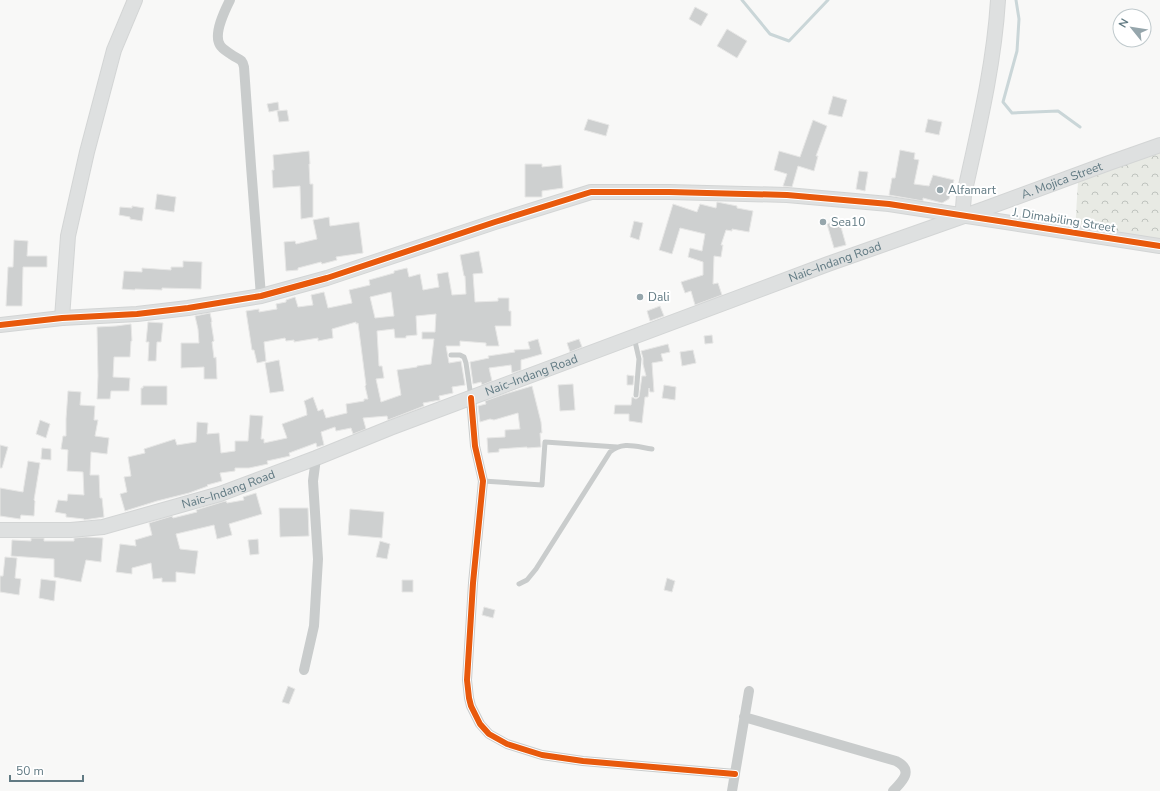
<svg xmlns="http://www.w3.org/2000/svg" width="1160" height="791" viewBox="0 0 1160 791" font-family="'Nunito Sans',sans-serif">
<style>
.forest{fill:url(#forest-crowns)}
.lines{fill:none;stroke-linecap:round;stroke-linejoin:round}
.stream{stroke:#cad6d8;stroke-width:3}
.building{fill:#ced0d0;stroke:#e7e7e6;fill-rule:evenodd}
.secondary-casing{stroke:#d3d5d5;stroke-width:16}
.lane{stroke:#c9cccc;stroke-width:5}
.street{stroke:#c9cccc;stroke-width:10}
.secondary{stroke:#dee0e0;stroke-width:14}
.cycleway-casing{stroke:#fff;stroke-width:8}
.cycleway{stroke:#e8590c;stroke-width:6}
.poi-dot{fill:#96a6ac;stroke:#fff;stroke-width:1.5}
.labels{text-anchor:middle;stroke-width:4;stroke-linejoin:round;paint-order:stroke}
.street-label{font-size:12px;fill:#617a83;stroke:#fff}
.poi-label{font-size:12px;fill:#617a83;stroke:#fff;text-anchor:start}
</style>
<defs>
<pattern id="forest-crowns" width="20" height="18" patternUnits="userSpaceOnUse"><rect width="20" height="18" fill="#e8eae4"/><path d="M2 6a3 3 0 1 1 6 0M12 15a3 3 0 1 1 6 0" fill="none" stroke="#bfc3be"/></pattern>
</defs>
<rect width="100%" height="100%" fill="#f8f8f7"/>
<!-- forest -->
<path class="forest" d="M1160,151v88l-85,-8 3,-49z"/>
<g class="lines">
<!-- stream -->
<path class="stream" d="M742,0l28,34 19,7 39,-41
M1016,0l3,19 -2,32 -14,51 9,11 46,-2 22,16"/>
</g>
<!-- building -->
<path class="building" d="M695,7l13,7 -7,12 -12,-7z
M727,29l20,12 -10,17 -20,-12z
M833,96l14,4 -5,17 -14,-3z
M278,102l1,8 -10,2 -2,-8z
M287,110l2,11 -10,1 -2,-11z
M588,119l21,6 -3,11 -22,-6z
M928,119l14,3 -3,13 -14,-3z
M813,120l14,6 -11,30h2l-4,15 -16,-5 -6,21 -9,-1 4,-12 -13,-4 5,-19 21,6z
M900,150l15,3 -1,6 5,1 -5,24 15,2 4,-11 21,5 -5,19 -7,4 -19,-5v3l-34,-6 3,-17h3z
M309,151l1,13h-1l1,20h3v33l-12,2 -1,-33 -27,2 -1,-18h2l-1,-15z
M525,164h17v3l19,-2 2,23 -21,3v6h-17z
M859,171l9,1 -3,19 -9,-2z
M157,194l19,3 -2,15 -19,-3z
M717,202l20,4v2l16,3 -4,21 -17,-3v2l-6,-1 -5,15h2l-2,12 -7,-1 -1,28 5,-1 4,12 -27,10 -4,-14 -6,2 -4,-11 22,-7v-13l-15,-5 2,-9 12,3 3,-17 -25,-6 -8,26 -13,-4 14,-46 24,8 3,-8 16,4z
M132,206l12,2 -2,13 -12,-2v-2l-11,-2 1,-8 12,1z
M329,217l1,9 29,-4 4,31 -27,4 1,3 -15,4 -1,-2 -23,6v2l-12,1 -2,-29 11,-1 1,3 21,-5 -4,-19z
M839,220l7,25 -12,3 -7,-24z
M634,221l9,2 -4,17 -9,-3z
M14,240l14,1 -1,15h20v11h-24l-1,39h-16l2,-39h5z
M479,251l4,22 -10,1 2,28 23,-1v-3h11v13h2v15h-16l4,20h-13v-3l-26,-2v5h-14l3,17 12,-2 4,24 -13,2 1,6 -14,3 1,4 -17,3 1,3 -36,14 -1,-4 -24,2 3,11 -13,5 -2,-6 -15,3 -1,-4 -14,5 3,13 -7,2 -1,-4 -27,10 1,3 -23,5 1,3 -19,4h-14v3l-15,2 2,8 -15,4 1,1 -19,7 -32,8 -32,10 -5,-17 7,-2 -3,-15 7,-1 -3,-19 17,-4 -1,-4 31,-10 2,6 19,-3 1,-20 11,1 -1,11 12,-1 2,20 14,-2v-10h13l2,-26 13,1 -2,23h3v4l23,-5 -5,-14 25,-9 -1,-7 -2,-7 9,-4 5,14 5,-2 3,9 21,-5 -1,-9 18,-3v-2h4l-3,-13 1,-1 -8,-62 -2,1v-2l-24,7 1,9 -15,3v-3l-24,4v-2l-8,1 -1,-3 -21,4 2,19 -9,2 -3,-13h-2l-6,-39 13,-2v3l18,-3 -1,-5 10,-2v-2l9,-3 3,10 15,-2 -2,-10 13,-3 4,16 24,-5 -3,-13 21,-5 -1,-5 25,-7v-2l13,-3 2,9 11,-3 3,16 16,-3 -2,-13 11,-2 4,23 14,-1 -1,-18h-1l-4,-21zM391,292l3,24 -19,2 -5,-21zM436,314l-1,18h-13v7h12l-3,25 -14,2v1l-20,3 4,25 -20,7 -5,-23 8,-1 -2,-12h-3l-2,-35 17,-2 1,9h11v-2l11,-1 -1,-19z
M183,261l19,1 -1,27 -39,-1v2l-27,-1v1l-13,-1 2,-18 18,1v-4l29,2v-3h12z
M660,306l4,10 -14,5 -3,-10z
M210,313l2,9h-1l3,19 -2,1 2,16 2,-1 1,22h-13v-12l-23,1v-25h18l-1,-14 -3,-13z
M148,322l15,1 -2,19h-4l-1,19h-8l1,-19h-3z
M131,324l1,17h-1l-1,16h-16l-1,20 17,1 -1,13h-18l-1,8h-13l1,-23 -1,-49 19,-1z
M712,335l1,8 -8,1 -1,-8z
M538,339l4,15 -21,6v10l-9,3 -1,-8 -22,3 3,13 -10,4 -1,-3 -8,2 -3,-22 19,-4 -1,-2 27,-4 -1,-2 16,-1 -2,-7z
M579,339l3,8 -12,5 -3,-9z
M668,344l2,8 -9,2 2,7 -11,2 2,29h-4l-1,-4 -1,9h-3l-3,26 -13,-2v-7h-15l1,-9h16l1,-8 4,2 3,-2 3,-21h4l-3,-12v-6l-2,-7z
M693,350l3,13 -14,3 -2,-14z
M279,360l5,31 -14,2 -5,-30z
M627,375l7,1 -1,9h-6z
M573,384l2,26 -15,1 -2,-26z
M664,385l12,2 -1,13 -13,-2z
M143,386h24v19h-26v-17h2z
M532,386l9,36 1,11h-2l1,14 -14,1v-1l-28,2v3l-11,1 -1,-15 18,-1v-7l15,-1 -2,-16 -24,7 -4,-1 -10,3 -2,-16 8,-2 -1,-3 20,-7z
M68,391l13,1 -1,13 15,1 -1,14h4l-3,16 14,2 -2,16 -16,-2 -1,23h9l1,23h2l2,19 -20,3v-1l-18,-2v-3l-11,-2 3,-12 9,1 1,-7 16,1 -1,-23 -16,-1 1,-21 -7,-1 2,-13h3v-17z
M40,420l10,4 -4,14 -10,-4z
M0,445l8,2 -6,21h-2z
M42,448l9,1v11l-10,-1z
M28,461l12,2 -6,37 1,1 -1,15 -13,-1 -1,4 -20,-3v-28l23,4z
M256,493l6,21 -33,10 3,11 -15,4 -3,-14 -38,9 4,15 18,2 -3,23 -19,-2v10h-14v-4l-9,1 -2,-16 -19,5v6l-16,-2 4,-28 16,2 -1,-6 17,-5 -3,-12 23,-7 1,2 24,-6 -1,-2 26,-8 4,-1 1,2 17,-3 -1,-3z
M279,508h29l1,28 -29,1z
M350,509l34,3 -2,26 -34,-3z
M86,537l17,1 -2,24 -15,-2 -5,22 -27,-5v-18l-43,-3 1,-16 19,1v-3h13v3h30v-3z
M258,539l1,15 -9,1 -2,-15z
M380,541l10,3 -3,15 -11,-2z
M5,557l12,1 -2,20 6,1 -2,16 -19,-3v-16h3z
M667,578l8,3 -3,11 -8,-2z
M41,579l15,2 -2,20 -15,-3z
M402,580h11v12h-11z
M484,607l11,3 -2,8 -11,-3z
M288,686l7,3 -6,15 -7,-2z"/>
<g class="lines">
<!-- secondary casing -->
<g class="secondary-casing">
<g id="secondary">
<path d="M964,216l-1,-8 1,-13c14,-64 30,-129 34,-195"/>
<path d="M62,318l6,-82 19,-84 27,-102 21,-50"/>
<path d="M0,325l62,-7 75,-4 51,-6 73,-12 66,-18 168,-56 96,-30h78l118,3 102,9 271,42"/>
<path id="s1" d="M0,530h71l32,-3 117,-33 96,-36 74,-30 438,-164 156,-55 125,-46 51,-18"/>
</g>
</g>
<!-- lane -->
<path class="lane" d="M634,337l5,22 -3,36
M451,355h9l4,2 2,6 5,34
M483,481l59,4 3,-43 72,5
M519,584l8,-4 9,-11 74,-117c12,-11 27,-5 42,-3"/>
<!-- street -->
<path class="street" d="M230,0c-5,10 -17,34 -10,45 2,4 8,7 12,10 7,5 10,3 12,12l7,99 10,130
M471,398l4,48 8,35 -10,102 -6,97 2,18 2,8 9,18 9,10 18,10 35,11 41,6 152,13
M304,670l10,-44 4,-67 -5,-78 3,-23
M744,717l152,44c18,9 7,20 -3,30
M732,791l17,-100"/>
<!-- secondary -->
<use href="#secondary" class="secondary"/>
<!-- cycleway casing -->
<g class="cycleway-casing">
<path id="cycleway" d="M0,325l62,-7 75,-4 51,-6 73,-12 66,-18 168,-56 96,-30h78l118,3 102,9 271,42
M471,398l4,48 8,35 -10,102 -6,97 2,18 2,8 9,18 9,10 18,10 35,11 41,6 152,13"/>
</g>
<!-- cycleway -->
<use href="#cycleway" class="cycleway"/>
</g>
<!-- markers -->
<g class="poi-dot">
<circle cx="940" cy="190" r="4"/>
<circle cx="823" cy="222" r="4"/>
<circle cx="640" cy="297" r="4"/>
</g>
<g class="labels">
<!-- street labels -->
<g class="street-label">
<text dy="4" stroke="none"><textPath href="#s1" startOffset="1123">A. Mojica Street</textPath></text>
<text transform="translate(1064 220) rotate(9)" y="4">J. Dimabiling Street</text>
<text dy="4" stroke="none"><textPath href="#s1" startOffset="882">Naic–Indang Road</textPath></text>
<text dy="4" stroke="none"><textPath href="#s1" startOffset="558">Naic–Indang Road</textPath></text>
<text dy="4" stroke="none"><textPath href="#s1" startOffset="234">Naic–Indang Road</textPath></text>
</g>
<!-- poi labels -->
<g class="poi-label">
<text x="948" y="194">Alfamart</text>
<text x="831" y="226">Sea10</text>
<text x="648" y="301">Dali</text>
</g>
</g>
<!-- north arrow -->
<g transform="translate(1132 28) rotate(300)"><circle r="19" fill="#ffffff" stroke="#c0cacd"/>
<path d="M0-3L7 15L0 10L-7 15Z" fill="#96a6ac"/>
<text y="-6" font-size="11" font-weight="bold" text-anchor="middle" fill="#617a83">N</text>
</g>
<!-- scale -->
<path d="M10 775v6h73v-6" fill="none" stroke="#617a83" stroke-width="2"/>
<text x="16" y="775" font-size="12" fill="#617a83" stroke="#ffffff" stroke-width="3" paint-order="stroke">50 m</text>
</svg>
